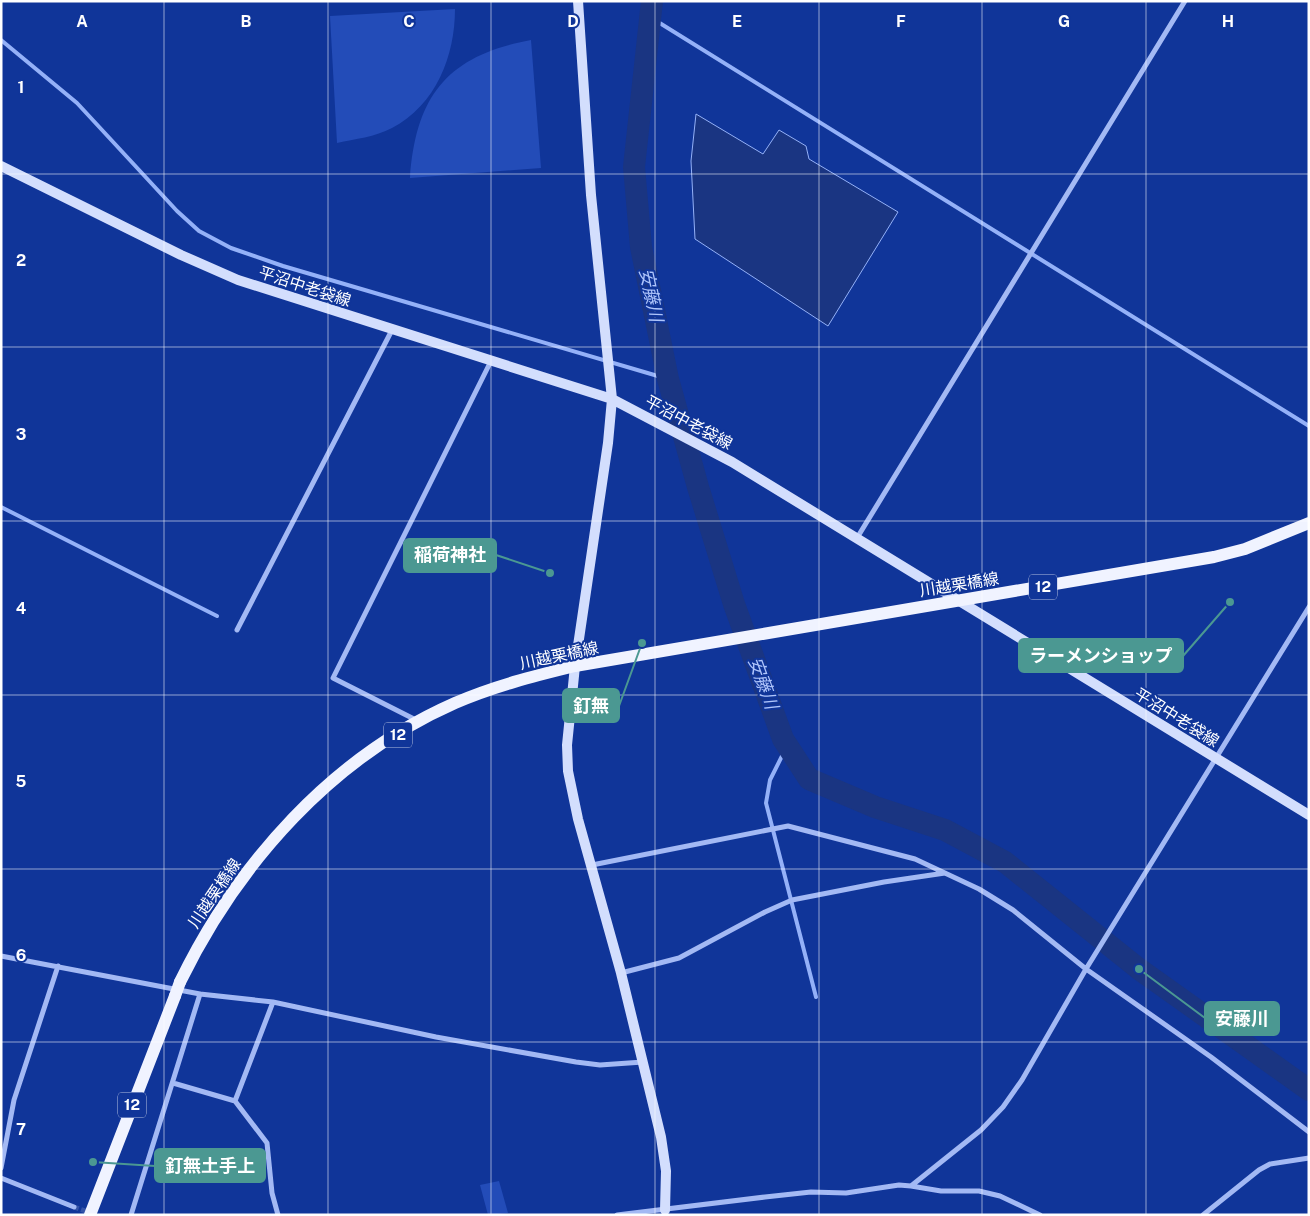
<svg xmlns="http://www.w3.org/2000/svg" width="1310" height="1216" viewBox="0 0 1310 1216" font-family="'Public Sans','Noto Sans JP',sans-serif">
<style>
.green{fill:#234cb8}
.water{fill:#1a3582;stroke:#94b1f8}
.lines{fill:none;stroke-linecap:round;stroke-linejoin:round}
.stream{stroke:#94b1f8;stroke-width:4}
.river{stroke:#1a3582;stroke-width:22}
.street-tunnel{stroke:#3453a8;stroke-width:5;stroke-dasharray:5 2.5;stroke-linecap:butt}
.street{stroke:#a3b9f4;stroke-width:5}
.secondary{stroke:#d3defd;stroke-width:10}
.primary{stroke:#f0f3ff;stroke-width:12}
.primary-bridge{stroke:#f0f3ff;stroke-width:12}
.grid{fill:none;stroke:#fff;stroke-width:1;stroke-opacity:0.55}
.labels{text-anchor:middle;stroke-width:4;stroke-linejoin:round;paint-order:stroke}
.shield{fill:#103599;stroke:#b7c2e0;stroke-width:1}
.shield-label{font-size:15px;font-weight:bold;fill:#fff}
.street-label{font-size:16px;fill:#fff;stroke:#103599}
.water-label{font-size:18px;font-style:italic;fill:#afc5fb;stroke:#103599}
.grid-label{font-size:16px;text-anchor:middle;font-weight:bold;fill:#fff;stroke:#103599;stroke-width:4;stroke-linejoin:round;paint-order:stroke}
.leader{fill:none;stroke:#4b9892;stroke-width:2}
.callout-dot{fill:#4b9892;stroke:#103599;stroke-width:2}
.callout{fill:#4b9892;stroke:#4b9892;stroke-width:2}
.callout-label{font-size:18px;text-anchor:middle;font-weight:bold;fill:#fff}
</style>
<rect width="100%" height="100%" fill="#103599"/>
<!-- green -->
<path class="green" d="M455,9c0,47 -19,96 -63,119 -17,9 -37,11 -55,15l-7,-127z
M531,40l10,128 -131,10c6,-84 39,-123 121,-138z
M499,1181l9,32 -20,2 -8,-30z"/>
<!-- water -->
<path class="water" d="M696,114l67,40 16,-24 27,16 3,13 89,53 -70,114 -133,-87 -4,-78z"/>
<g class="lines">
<!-- stream -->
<path class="stream" d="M650,17l659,409
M1,40l76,63 100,108 22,20 32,17 52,18 385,113
M1,507l216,109
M787,746l-17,34 -4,23 50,194"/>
<!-- river -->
<path class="river" d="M652,1l-18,166 7,80 27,132 30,108 36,117 49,135 26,40 66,28 70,23 60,32 134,107 170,121"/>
<!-- street-tunnel -->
<path class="street-tunnel" d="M74,1207l17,6"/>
<!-- street -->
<path class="street" d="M857,538l328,-537
M237,630l155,-300
M416,720l-83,-42 158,-317
M592,865l196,-39 127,33 64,30 34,21 73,59 125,88 98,75
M1,956l199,38 73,8 163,35 140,25 24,3 43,-3
M621,973l58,-15 86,-46 27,-12 92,-18 61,-9
M273,1002l-38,99 32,42 5,50 6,22
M173,1083l62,18
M1,1168l13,-68 44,-134
M1,1178l73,29
M911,1186l30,5h38l21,5 40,19
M131,1215l69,-221
M617,1215l148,-18 46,-5 35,1 53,-8 12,1 70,-56 22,-23 19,-27 64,-111 223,-362
M1203,1215l56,-45 11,-6 39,-6"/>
<!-- secondary -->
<path class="secondary" d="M578,1l13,194 21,204 -4,44 -33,223 -8,79 1,26 10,48 43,154 40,164 5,34 -1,39
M1,166l180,89 57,25 374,119 120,63 577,353"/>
<!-- primary -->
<path class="primary" d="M180,982c58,-119 152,-225 275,-279 39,-17 79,-27 120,-37l639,-109 31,-8 64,-26
M90,1215l85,-219"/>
<!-- primary-bridge -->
<path class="primary-bridge" d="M175,996l5,-14"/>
</g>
<!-- grid -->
<path class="grid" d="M164,1v1214M328,1v1214M491,1v1214M655,1v1214M819,1v1214M982,1v1214M1146,1v1214M1,174h1308M1,347h1308M1,521h1308M1,695h1308M1,869h1308M1,1042h1308"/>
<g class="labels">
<!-- shield labels -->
<g class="shield">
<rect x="1029" y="574.5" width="28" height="25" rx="4"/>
<rect x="384" y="722.5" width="28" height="25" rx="4"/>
<rect x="118" y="1092.5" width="28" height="25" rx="4"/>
</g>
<g class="shield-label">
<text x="1043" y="592">12</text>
<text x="398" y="740">12</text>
<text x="132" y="1110">12</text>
</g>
<!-- street labels -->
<g class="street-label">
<text transform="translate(305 286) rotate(18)" y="6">平沼中老袋線</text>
<text transform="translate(689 422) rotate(28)" y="6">平沼中老袋線</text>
<text transform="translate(959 584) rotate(-9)" y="6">川越栗橋線</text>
<text transform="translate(559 655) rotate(-12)" y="6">川越栗橋線</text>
<text transform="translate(1177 717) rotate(32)" y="6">平沼中老袋線</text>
<text transform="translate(214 893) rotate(-56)" y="6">川越栗橋線</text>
</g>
<!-- water labels -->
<g class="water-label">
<text transform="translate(651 295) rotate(78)" y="6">安藤川</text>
<text transform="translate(763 683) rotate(70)" y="6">安藤川</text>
</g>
</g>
<g class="grid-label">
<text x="82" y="27">A</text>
<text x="246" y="27">B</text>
<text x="409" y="27">C</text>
<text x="573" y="27">D</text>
<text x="737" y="27">E</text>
<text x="901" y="27">F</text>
<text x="1064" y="27">G</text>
<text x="1228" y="27">H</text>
<text x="21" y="93">1</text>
<text x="21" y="266">2</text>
<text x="21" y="440">3</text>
<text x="21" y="614">4</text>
<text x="21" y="787">5</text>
<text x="21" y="961">6</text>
<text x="21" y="1135">7</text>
</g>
<!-- callouts -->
<path class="leader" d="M550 573L496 555M1230 602L1183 656M642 643L619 706M1139 969L1205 1018M93 1162L155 1166"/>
<g class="callout-dot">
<circle cx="550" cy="573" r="5"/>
<circle cx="1230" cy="602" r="5"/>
<circle cx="642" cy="643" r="5"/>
<circle cx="1139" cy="969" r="5"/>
<circle cx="93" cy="1162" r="5"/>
</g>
<g class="callout">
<rect x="404" y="539" width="92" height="33" rx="5"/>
<rect x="1019" y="639" width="164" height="33" rx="5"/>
<rect x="563" y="689" width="56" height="33" rx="5"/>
<rect x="1205" y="1002" width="74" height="33" rx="5"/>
<rect x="155" y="1149" width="110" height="33" rx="5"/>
</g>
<g class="callout-label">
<text x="450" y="561">稲荷神社</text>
<text x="1101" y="662">ラーメンショップ</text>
<text x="591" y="712">釘無</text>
<text x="1242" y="1025">安藤川</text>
<text x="210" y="1172">釘無土手上</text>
</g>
<!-- border -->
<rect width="1310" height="1216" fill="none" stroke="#ffffff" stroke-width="5"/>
</svg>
